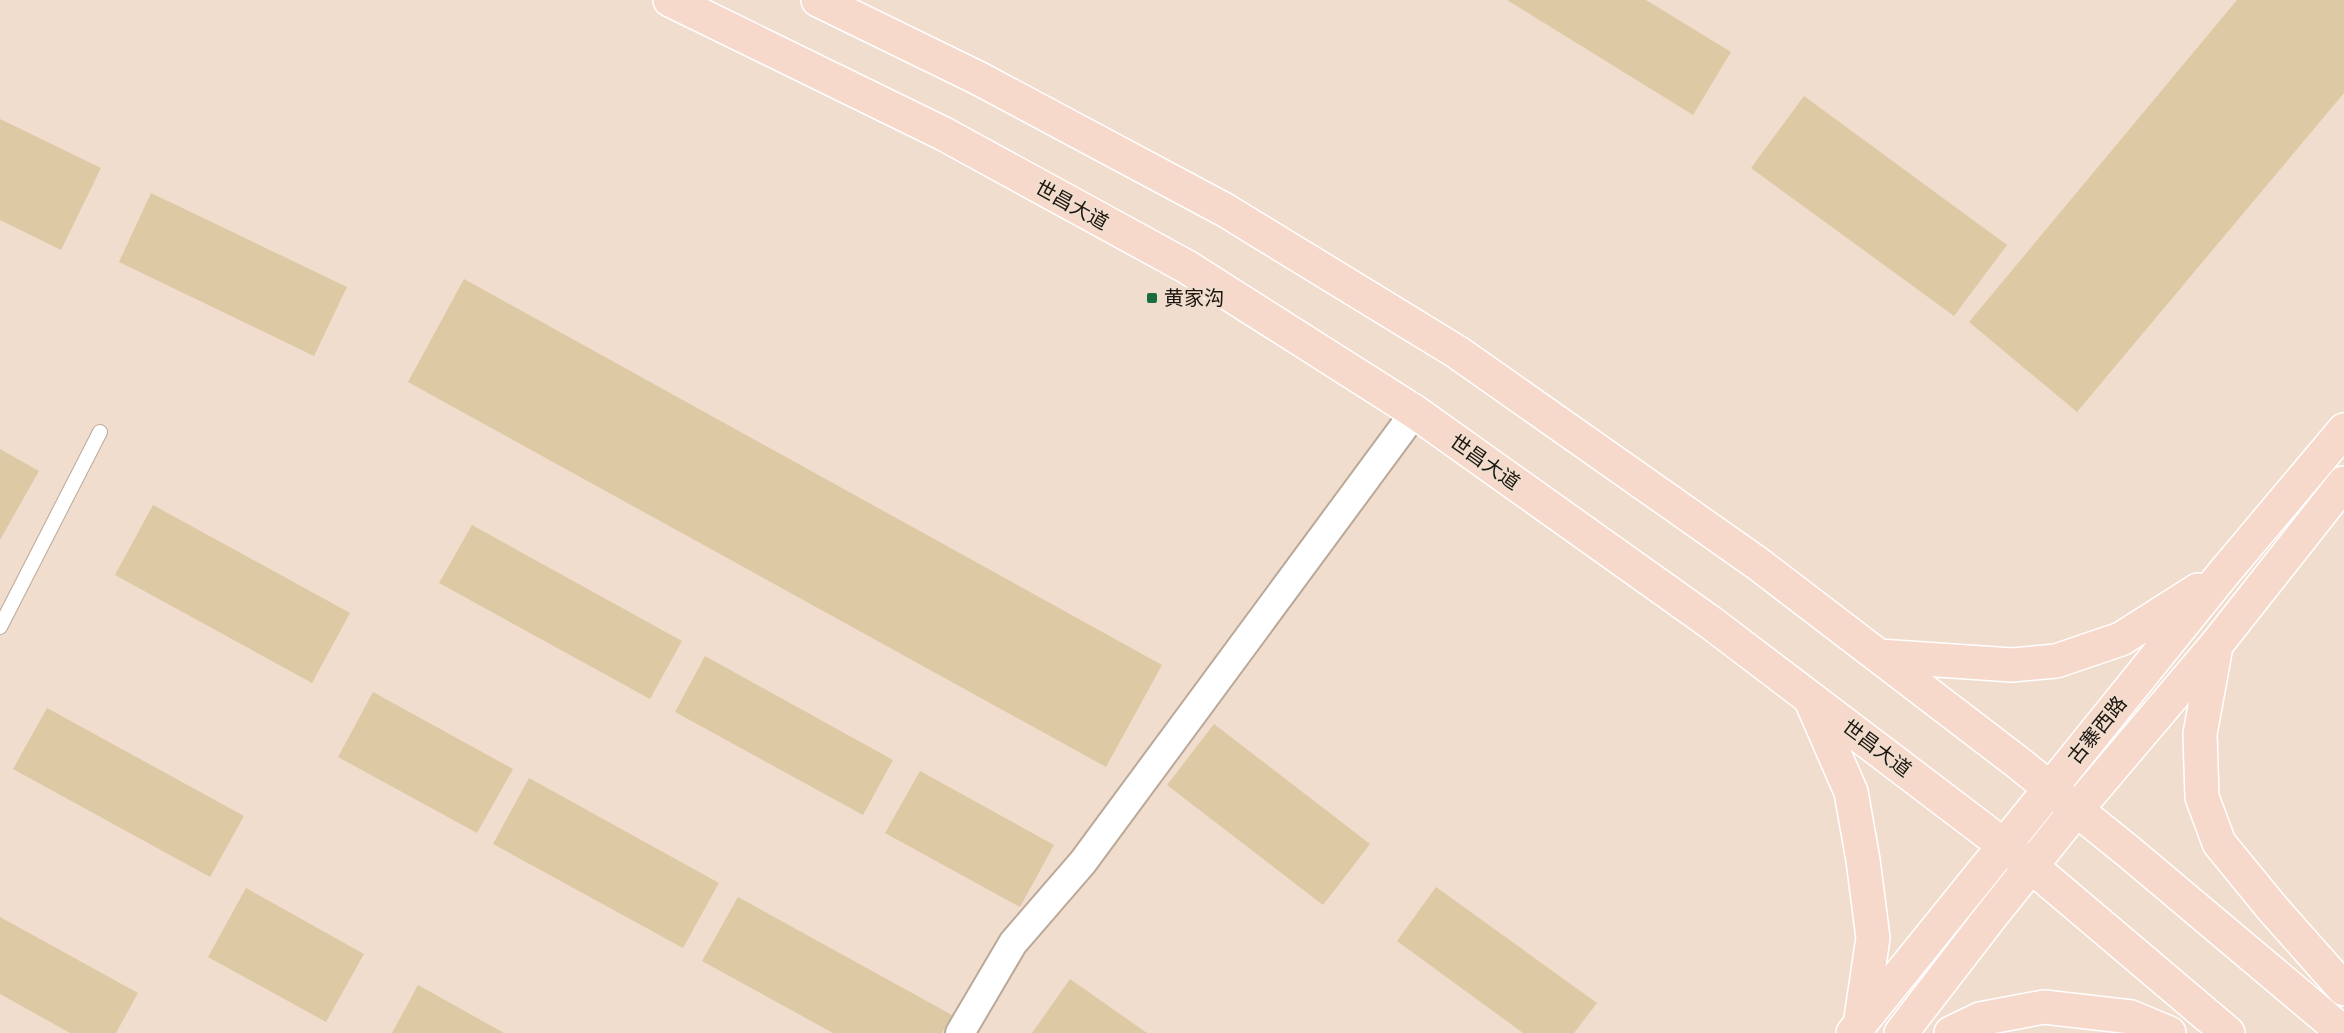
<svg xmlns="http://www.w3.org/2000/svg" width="2344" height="1033" viewBox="0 0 2344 1033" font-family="'Sofia Sans Condensed','Noto Sans SC',sans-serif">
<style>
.building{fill:#dec9a5}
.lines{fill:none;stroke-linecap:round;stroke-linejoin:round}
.lane-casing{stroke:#baa899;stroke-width:16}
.street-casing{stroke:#baa899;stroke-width:32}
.primary-casing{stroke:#fff;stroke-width:36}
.lane{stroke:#fff;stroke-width:14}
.street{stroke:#fff;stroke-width:28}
.primary{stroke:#f7d9cc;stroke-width:33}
.poi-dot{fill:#186c3e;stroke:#f0ddcd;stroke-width:2}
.labels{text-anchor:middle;stroke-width:5;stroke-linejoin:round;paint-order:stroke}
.street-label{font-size:20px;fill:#1c1510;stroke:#f0ddcd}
.poi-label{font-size:20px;fill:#1c1510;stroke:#f0ddcd;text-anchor:start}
</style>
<rect width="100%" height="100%" fill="#f0ddcd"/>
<!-- building -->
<path class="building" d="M1507,0h139l85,52 -38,63z
M2237,0h107v93l-267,319 -108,-90z
M1804,96l203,149 -53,71 -203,-148z
M0,119l101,49 -40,82 -61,-30z
M151,193l196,94 -33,69 -195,-94z
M464,279l698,386 -56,102 -698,-385z
M0,449l39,22 -39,69z
M153,505l197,108 -38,70 -197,-108z
M472,525l210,116 -32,58 -211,-116z
M705,656l188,104 -30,55 -188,-103z
M373,692l140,77 -36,64 -139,-76z
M47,708l197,108 -34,61 -197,-108z
M1214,724l156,120 -47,61 -156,-120z
M920,771l134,74 -34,62 -135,-74z
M529,778l190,105 -36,65 -190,-104z
M1436,887l161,116 -23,30h-51l-126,-92z
M246,888l118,66 -38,68 -118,-65z
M738,897l214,118 -10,18h-109l-131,-72z
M0,917l138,76 -22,40h-46l-70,-39z
M1070,979l77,54h-115z
M418,985l86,48h-112z"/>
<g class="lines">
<!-- lane casing -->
<g class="lane-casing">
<path id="lane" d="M0,627l100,-195"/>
</g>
<!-- street casing -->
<g class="street-casing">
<path id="street" d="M960,1033l53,-90 70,-81 332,-450"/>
</g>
<!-- primary casing -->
<g class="primary-casing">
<path id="primary" d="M670,0l274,134 243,133 228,145 295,210 258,196 63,48 197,167
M818,0l160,78 247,132 232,142 300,211 259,198 113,91 215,181
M2216,646l-16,88 2,63 17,46 54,66 71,80
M1879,656l133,9 44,-4 65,-22 77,-49
M1810,698l41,94 12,68 10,78 -13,87
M1853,1033l370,-459 121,-144
M1901,1033l91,-118 85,-106 139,-164 128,-162
M1951,1033l29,-14 64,-12 87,10 38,16"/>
</g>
<!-- lane -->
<use href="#lane" class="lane"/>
<!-- street -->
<use href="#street" class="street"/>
<!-- primary -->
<use href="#primary" class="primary"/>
</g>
<!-- markers -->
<rect class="poi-dot" x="1146" y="292" width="12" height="12" rx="3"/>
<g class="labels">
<!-- street labels -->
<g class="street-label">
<text transform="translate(1072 205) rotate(29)" y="7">世昌大道</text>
<text transform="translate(1485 462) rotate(35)" y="7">世昌大道</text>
<text transform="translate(2097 730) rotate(-51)" y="7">古寨西路</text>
<text transform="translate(1877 748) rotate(37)" y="7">世昌大道</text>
</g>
<!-- poi labels -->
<g class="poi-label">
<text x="1164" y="305">黄家沟</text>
</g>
</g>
</svg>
